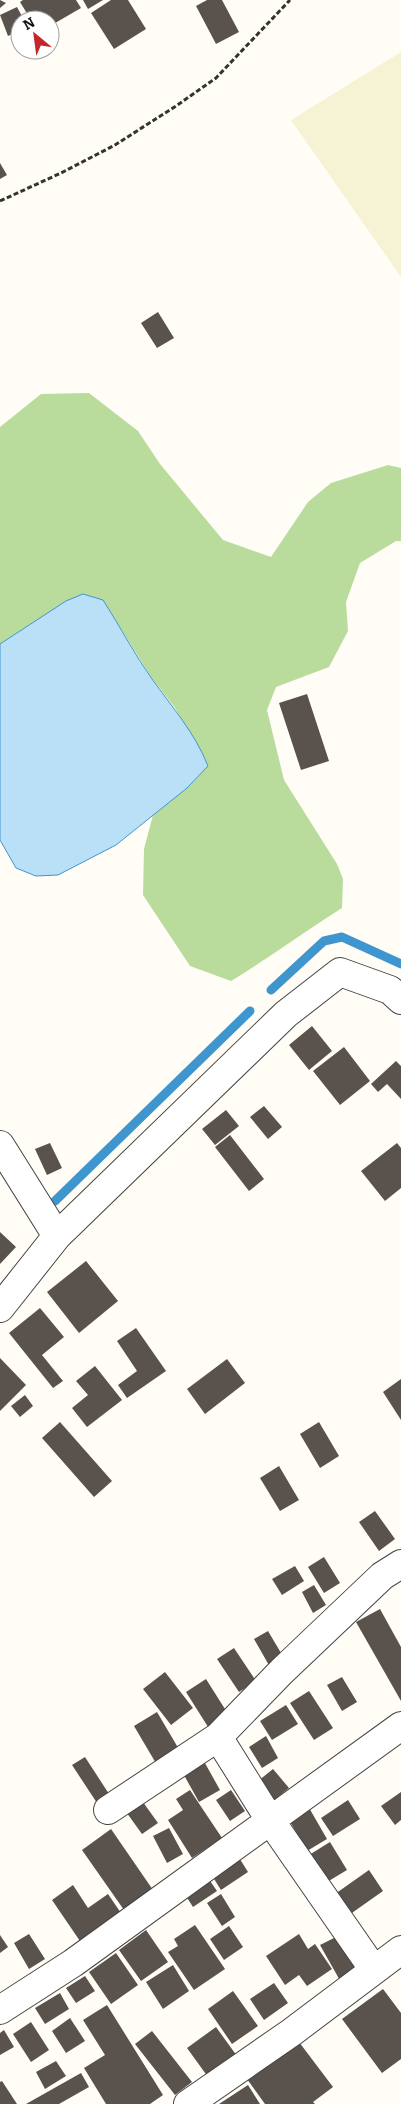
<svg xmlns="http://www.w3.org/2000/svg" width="401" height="2104" viewBox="0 0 401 2104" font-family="Bitter,serif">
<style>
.farmland{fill:#f6f3d4}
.forest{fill:#b9dc9c}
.water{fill:#b9e0f7;stroke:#3f96cf}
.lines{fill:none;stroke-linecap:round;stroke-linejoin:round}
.stream{stroke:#3f96cf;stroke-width:9}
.building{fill:#5a524d}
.minor-casing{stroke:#444;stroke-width:30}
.path{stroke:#333;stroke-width:3;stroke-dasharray:5 2.5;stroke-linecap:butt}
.minor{stroke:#fff;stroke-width:28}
</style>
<rect width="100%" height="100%" fill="#fffdf5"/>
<!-- farmland -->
<path class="farmland" d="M401,52v225l-110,-157z"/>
<!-- forest -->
<path class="forest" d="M89,393l49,38 22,33 63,76 48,17 37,-55 23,-19 57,-18 13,3v73h-5l-36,22 -14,39 2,29 -19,36 -53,20 -9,23 17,70 53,84 6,15 -1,29c-38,24 -73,50 -111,73l-41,-15 -47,-71 1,-46 9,-34 34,-27 21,-22 -33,-58 -24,-31 -48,-77 -37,1 -66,43v-217l41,-33z"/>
<!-- water -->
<path class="water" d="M83,594l20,6c17,26 31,54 49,79 20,28 43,54 56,87l-21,22 -71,57 -58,30 -22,1 -20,-8 -16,-28v-196l66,-43z"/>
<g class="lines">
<!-- stream -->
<path class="stream" d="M271,990l53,-49 18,-4 59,27
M55,1201l195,-190"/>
</g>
<!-- building -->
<path class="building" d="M0,0l6,3 -6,5z
M23,0h53l5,8 -31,18v-6h-19l-11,-18z
M83,0h20l-15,9z
M111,0h17l18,29 -32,20 -23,-36z
M207,0h15l17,32 -23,12 -20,-38z
M17,7l7,13h-4v10l-12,6 -8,-21z
M0,163l7,12 -7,4z
M158,312l16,26 -17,10 -16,-25z
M307,694l22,67 -28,9 -22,-67z
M312,1026l20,25 -23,19 -20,-25z
M344,1047l26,34 -30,24 -27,-34z
M396,1061l5,5v33l-14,-15 -9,8 -7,-8z
M264,1106l18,21 -14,12 -18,-22z
M226,1110l13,16 -24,19 -13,-16z
M230,1135l34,44 -15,12 -34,-44z
M50,1143l12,25 -15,7 -12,-26z
M397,1143l4,5v40l-16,13 -24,-30z
M0,1232l16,15 -16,17z
M86,1261l32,40 -39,32 -32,-41z
M40,1308l24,29 -22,18 21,26 -10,7 -44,-55z
M136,1328l30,43 -39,27 -9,-13 19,-14 -20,-30z
M0,1358l26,27 -26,26z
M227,1359l18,24 -40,31 -18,-25z
M95,1366l27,34 -35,27 -15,-19 16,-13 -12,-14z
M401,1379v41l-18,-28z
M25,1395l8,11 -13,11 -9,-11z
M60,1422l52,59 -18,16 -52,-59z
M319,1422l20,34 -19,12 -20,-34z
M279,1466l20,34 -19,11 -20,-33z
M375,1511l20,28 -16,12 -20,-29z
M324,1557l16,26 -16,10 -16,-26z
M295,1566l9,15 -22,14 -10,-16z
M314,1585l12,20 -13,8 -11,-21z
M380,1609l21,38v54l-45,-79z
M268,1631l16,27 -14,9 -16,-28z
M234,1648l22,33 -17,11 -22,-33z
M165,1672l28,36 -22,17 -28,-36z
M342,1677l15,25 -15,9 -15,-26z
M206,1679l24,38 -20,13 -24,-38z
M309,1691l24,37 -19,12 -24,-37z
M286,1705l12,19 -26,16 -12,-19z
M157,1712l23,39 -23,14 -23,-39z
M266,1736l12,22 -16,10 -13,-21z
M201,1756l19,34 -21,12 -19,-34z
M85,1757l26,40 -12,9 -27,-41z
M273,1769l16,19 -16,13 -15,-20z
M190,1790l32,48 -30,20 -24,-38 15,-10 -7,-11z
M231,1790l14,21 -15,10 -14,-21z
M401,1792v28l-6,5 -14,-19z
M140,1798l18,25 -16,11 -18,-25z
M348,1800l12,19 -27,17 -12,-18z
M308,1806l19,33 -20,12 -19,-33z
M169,1828l14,26 -16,9 -14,-27z
M111,1829l42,61 -29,20 -42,-60z
M330,1842l17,28 -20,12 -18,-27z
M238,1856l10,16 -27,18 -10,-16z
M369,1870l14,21 -34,24 -14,-21z
M208,1878l9,13 -24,16 -9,-14z
M73,1885l15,23 20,-14 15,22 -41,28 -30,-44z
M221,1894l14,23 -13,9 -15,-23z
M195,1925l30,44 -31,21 -26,-38 10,-6 -4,-7z
M229,1926l14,21 -19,13 -14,-21z
M146,1930l22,32 -27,19 -22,-31z
M29,1934l16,25 -16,10 -15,-26z
M299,1934l9,15 7,-5 17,25 -25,17 -8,-11 -14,10 -19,-29z
M0,1935l8,12 -8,6z
M340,1935l21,37 -19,12 -22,-39z
M116,1953l22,32 -27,19 -22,-32z
M173,1965l16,26 -26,18 -17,-27z
M85,1976l10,15 -19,12 -10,-15z
M274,1983l14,20 -24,17 -14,-21z
M383,1989l18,24v46l-19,14 -40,-54z
M233,1991l25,35 -26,18 -24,-35z
M60,1993l9,16 -24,15 -10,-16z
M107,2005l56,90 -13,9h-44l-22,-36 21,-13 -22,-35z
M70,2018l15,23 -19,12 -14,-22z
M31,2022l18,28 -18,12 -18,-28z
M216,2027l21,29 -29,21 -21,-29z
M4,2030l10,17 -14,8v-22z
M152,2031l40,51 -17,13 -40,-51z
M299,2042l34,45 -20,15 2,2h-50l-18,-25z
M56,2061l10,15 -21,13 -9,-17z
M81,2073l8,14 -30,17h-33z
M2,2081l15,23h-17v-22z
M248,2085l12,19h-41z"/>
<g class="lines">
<!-- minor casing -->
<g class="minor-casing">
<path id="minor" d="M0,1145l57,91
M0,1308l57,-72 229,-222 54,-42 50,18 11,10
M218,1737l52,83 104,150
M108,1810l110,-73 64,-66 100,-95 19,-12
M0,2010l73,-47 328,-237
M188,2104l104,-72 109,-82"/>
</g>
<!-- path -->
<path class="path" d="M0,201l61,-28 54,-28 61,-39 40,-28 74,-78"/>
<!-- minor -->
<use href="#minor" class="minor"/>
</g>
<!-- north arrow -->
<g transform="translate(35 35) rotate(331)"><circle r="24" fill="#ffffff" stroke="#a0a0a0"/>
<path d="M0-4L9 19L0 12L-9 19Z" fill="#c4262e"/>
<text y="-8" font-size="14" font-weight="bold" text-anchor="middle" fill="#111111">N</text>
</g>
</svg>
